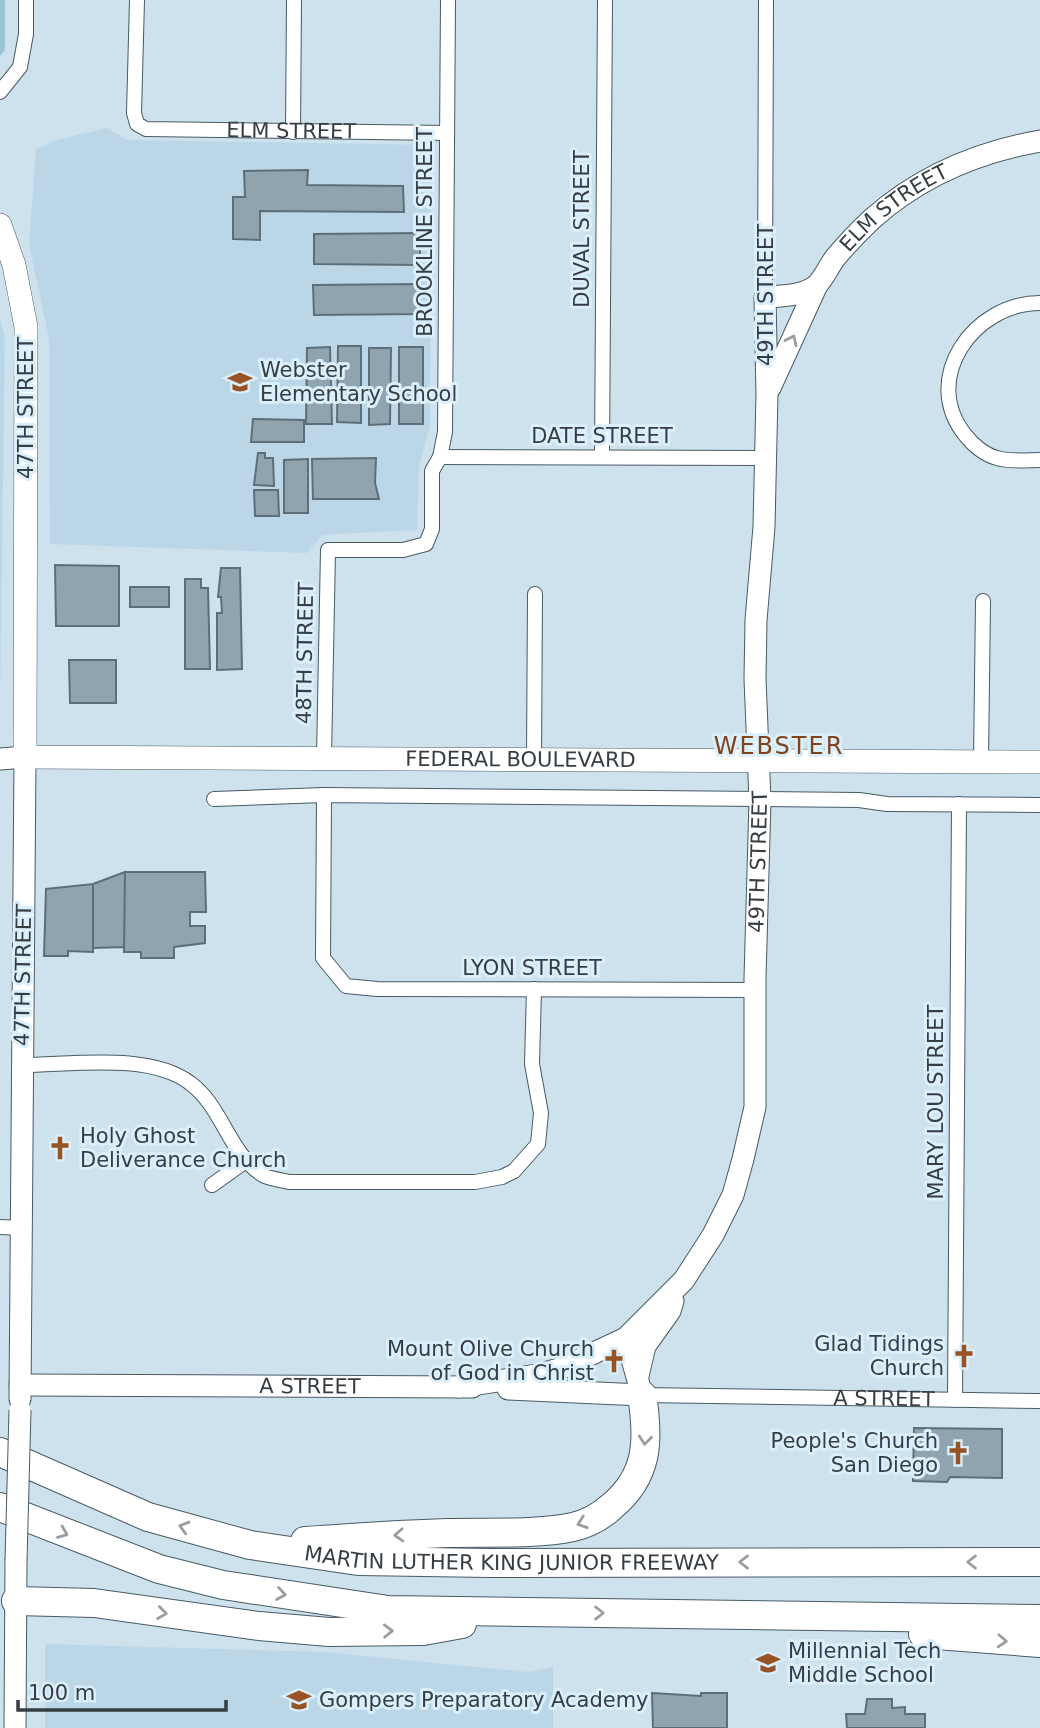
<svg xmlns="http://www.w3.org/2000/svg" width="1040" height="1728" viewBox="0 0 1040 1728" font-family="'DejaVu Sans',sans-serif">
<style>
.built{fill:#bbd7e7}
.green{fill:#9bc2d6}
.building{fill:#90a4af;stroke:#5c6f79;stroke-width:2}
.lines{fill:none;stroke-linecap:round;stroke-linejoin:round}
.street-casing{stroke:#485a64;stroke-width:16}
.secondary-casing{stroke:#485a64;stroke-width:23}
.primary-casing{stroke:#485a64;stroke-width:24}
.highway-casing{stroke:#485a64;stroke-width:30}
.street{stroke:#fff;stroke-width:14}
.secondary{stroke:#fff;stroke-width:21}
.primary{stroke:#fff;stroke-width:23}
.highway{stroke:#fff;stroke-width:28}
.secondary-bridge-casing{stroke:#485a64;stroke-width:23;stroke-linecap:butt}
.secondary-bridge{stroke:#fff;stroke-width:21}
.oneway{stroke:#9a9ea1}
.labels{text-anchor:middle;stroke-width:6;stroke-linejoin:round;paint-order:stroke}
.street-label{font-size:21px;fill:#363e43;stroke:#daeffb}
.poi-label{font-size:21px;fill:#363e43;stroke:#daeffb;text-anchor:start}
.quarter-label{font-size:24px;letter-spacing:2px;fill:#81441a;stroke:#daeffb}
</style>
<rect width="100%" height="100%" fill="#cde2ed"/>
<!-- built -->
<path class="built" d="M107,128l20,12 304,5 -1,280 -11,42 -2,63 -95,5 -15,18 -257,-9 -1,-206 -20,-93 7,-96 21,-9z
M0,318l5,19 -5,370z
M45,1644l281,8 203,20 24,-5v61h-508z"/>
<!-- green -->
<path class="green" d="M0,0h5v50l-5,6z"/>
<!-- building -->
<path class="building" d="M308,170l-1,15 96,1 1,26 -144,-1v29l-27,-1v-42h12l-1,-26z
M420,233v32l-106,-1v-30z
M418,284l2,30 -106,1 -1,-30z
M338,346h23v77l-24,-1z
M330,347l2,77h-26l1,-76z
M399,347h24v77h-24z
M369,348h22l-1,76 -21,1z
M253,419l51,1v22h-53z
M258,453h7v5h8l1,28 -20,-1z
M376,458l-1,25 4,16h-66l-1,-40z
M308,459v54h-24v-53z
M254,490h24l1,26h-24z
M55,565l64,1v60h-63z
M221,568h19l2,101 -25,1v-57h5l-1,-16h-3z
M185,579h16v9h7l2,81h-25z
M130,587h39v20h-39z
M69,660h47v43h-46z
M125,872l-1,75 -31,1v-64z
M125,872h80l1,40h-16v14h15v17l-31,4v11h-33v-6h-17z
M93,884v68l-25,-1v5h-24l2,-67z
M914,1428l88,1v49l-52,-1 -3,5 -34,-1z
M652,1693l49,3v-3h26v35h-74z
M867,1699h25v9l13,-1v7h20v14h-78l-1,-14h19z"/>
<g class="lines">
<!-- street casing -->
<g class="street-casing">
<g id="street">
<path id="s1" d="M137,0l-3,113 3,11 9,5 301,4"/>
<path d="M0,92l20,-25 6,-33v-34"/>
<path d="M293,132l1,-132"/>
<path d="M765,297l1,-297"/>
<path d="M1040,303c-66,0 -121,76 -74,133 7,9 19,19 31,22 12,4 30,2 43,2"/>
<path d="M440,457l324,1"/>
<path d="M602,457l3,-457"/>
<path d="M324,757l4,-207h75l23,-6 6,-15v-58l8,-14 5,-25 3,-432"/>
<path d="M534,758l1,-164"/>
<path d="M981,761l2,-160"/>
<path d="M324,795l-1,163 23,28 31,3 378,1"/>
<path d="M214,799l110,-4 535,5 28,4 153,1"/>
<path d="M22,1065c49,0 127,-13 168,18 32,23 39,71 73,92 7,4 18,5 26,7h186l27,-5 12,-6 24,-27 3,-31 -9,-49 2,-75"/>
<path d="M212,1185l35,-25"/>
<path d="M0,1227l22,1"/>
<path id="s2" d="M642,1395l398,6"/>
<path d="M955,1400l4,-596"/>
</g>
</g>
<!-- secondary casing -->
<g class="secondary-casing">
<g id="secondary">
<path d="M770,388l47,-103"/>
<path d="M0,759l25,-2 -5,642"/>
<path d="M638,1376l7,-30 25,-35 3,-10"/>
<path id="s3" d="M20,1385l452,2"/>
<path id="s4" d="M458,1387l79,-12 25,-7 64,-30 58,-58 29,-45 20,-40 10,-36 12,-52v-129l5,-178 -5,-121 1,-59 8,-93 3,-133 -2,-97c16,-1 39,-1 52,-12 7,-7 12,-19 18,-27 11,-13 24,-27 37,-39 47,-42 106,-67 168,-78"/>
<path d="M508,1389l134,6 -16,-57"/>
<path d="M15,1728l1,-167"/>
</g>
</g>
<!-- primary casing -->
<g class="primary-casing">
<g id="primary">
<path id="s5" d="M0,225l14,40 12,62 -1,430 1015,5"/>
</g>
</g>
<!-- highway casing -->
<g class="highway-casing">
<g id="highway">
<path id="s6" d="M0,1452l148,65 102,28 108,16 132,2 550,-1"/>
<path d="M0,1507l159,62 64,16 165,25 652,9"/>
<path d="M305,1541c48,-3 97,-7 145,-8 40,-1 84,2 123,-6 14,-3 28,-11 38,-20 38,-31 38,-67 31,-112"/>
<path d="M16,1601l78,2 165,23 70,6 94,-1 39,-7"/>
<path d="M923,1634l117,9"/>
</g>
</g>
<!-- street -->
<use href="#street" class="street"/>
<!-- secondary -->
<use href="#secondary" class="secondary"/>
<!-- primary -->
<use href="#primary" class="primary"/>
<!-- highway -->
<use href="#highway" class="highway"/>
<!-- secondary-bridge casing -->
<g class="secondary-bridge-casing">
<path id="secondary-bridge" d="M16,1561l4,-151"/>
</g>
<!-- secondary-bridge -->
<use href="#secondary-bridge" class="secondary-bridge"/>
</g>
<!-- one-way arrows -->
<defs><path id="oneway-chevron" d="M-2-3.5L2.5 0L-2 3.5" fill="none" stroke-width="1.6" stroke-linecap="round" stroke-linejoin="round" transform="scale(1.75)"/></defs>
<g class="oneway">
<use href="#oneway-chevron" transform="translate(792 340) rotate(-65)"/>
<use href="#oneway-chevron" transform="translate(645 1440) rotate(96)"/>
<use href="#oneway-chevron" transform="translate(582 1523) rotate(161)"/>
<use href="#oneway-chevron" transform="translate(184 1527) rotate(-164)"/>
<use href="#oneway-chevron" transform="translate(63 1533) rotate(22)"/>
<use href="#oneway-chevron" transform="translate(399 1535) rotate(177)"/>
<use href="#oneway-chevron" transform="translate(744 1562) rotate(180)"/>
<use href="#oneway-chevron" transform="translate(972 1562) rotate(180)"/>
<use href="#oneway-chevron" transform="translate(281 1594) rotate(9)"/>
<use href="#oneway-chevron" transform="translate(162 1613) rotate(8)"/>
<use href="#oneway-chevron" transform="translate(599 1613)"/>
<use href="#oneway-chevron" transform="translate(388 1631) rotate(-1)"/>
<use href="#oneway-chevron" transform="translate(1002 1641) rotate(3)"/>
</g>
<!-- icons -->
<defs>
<g id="school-bare" transform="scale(1.89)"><path d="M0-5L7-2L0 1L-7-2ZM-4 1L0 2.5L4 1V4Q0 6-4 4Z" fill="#975325" stroke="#daeffb" stroke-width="2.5" paint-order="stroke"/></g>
<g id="church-bare" transform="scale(1.89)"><path d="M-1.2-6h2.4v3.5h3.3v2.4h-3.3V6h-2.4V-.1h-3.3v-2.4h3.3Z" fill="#975325" stroke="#daeffb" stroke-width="2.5" paint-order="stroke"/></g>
</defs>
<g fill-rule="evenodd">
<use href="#school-bare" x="240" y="382"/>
<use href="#church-bare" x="60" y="1148"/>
<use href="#church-bare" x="964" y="1356"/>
<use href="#church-bare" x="614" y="1361"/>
<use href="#church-bare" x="958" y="1453"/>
<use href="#school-bare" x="768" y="1663"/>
<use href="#school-bare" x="299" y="1700"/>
</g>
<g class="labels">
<!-- street labels -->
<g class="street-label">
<text dy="7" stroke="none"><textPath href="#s1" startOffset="280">ELM STREET</textPath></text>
<text dy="7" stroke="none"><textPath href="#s4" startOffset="1423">ELM STREET</textPath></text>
<text transform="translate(582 229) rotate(-90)" y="7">DUVAL STREET</text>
<text transform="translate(425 232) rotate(-90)" y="7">BROOKLINE STREET</text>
<text transform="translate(766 295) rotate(-90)" y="7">49TH STREET</text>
<text transform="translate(26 408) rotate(-90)" y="7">47TH STREET</text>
<text x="602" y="443">DATE STREET</text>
<text transform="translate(305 653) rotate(-89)" y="7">48TH STREET</text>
<text dy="7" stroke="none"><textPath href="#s5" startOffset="1031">FEDERAL BOULEVARD</textPath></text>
<text dy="7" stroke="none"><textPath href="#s4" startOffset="693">49TH STREET</textPath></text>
<text x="532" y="975">LYON STREET</text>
<text transform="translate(23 975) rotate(-89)" y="7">47TH STREET</text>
<text transform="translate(936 1102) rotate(-90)" y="7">MARY LOU STREET</text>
<text dy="7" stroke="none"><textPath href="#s3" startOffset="290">A STREET</textPath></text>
<text dy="7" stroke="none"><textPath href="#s2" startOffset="242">A STREET</textPath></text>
<text dy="7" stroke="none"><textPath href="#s6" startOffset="530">MARTIN LUTHER KING JUNIOR FREEWAY</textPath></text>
</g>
<!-- poi labels -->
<g class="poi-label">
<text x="260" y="377">Webster<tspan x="260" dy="24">Elementary School</tspan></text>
<text x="80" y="1143">Holy Ghost<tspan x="80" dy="24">Deliverance Church</tspan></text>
<text x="944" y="1351" text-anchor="end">Glad Tidings<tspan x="944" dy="24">Church</tspan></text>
<text x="594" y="1356" text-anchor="end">Mount Olive Church<tspan x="594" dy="24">of God in Christ</tspan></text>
<text x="938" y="1448" text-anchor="end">People's Church<tspan x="938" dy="24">San Diego</tspan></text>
<text x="788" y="1658">Millennial Tech<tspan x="788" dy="24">Middle School</tspan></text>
<text x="319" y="1707">Gompers Preparatory Academy</text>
</g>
<!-- quarter labels -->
<g class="quarter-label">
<text x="779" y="754">WEBSTER</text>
</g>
</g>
<!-- scale -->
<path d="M18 1700v10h208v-10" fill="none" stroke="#363e43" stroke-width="3.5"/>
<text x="28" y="1700" font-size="21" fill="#363e43" stroke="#daeffb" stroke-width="5" paint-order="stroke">100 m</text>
</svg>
